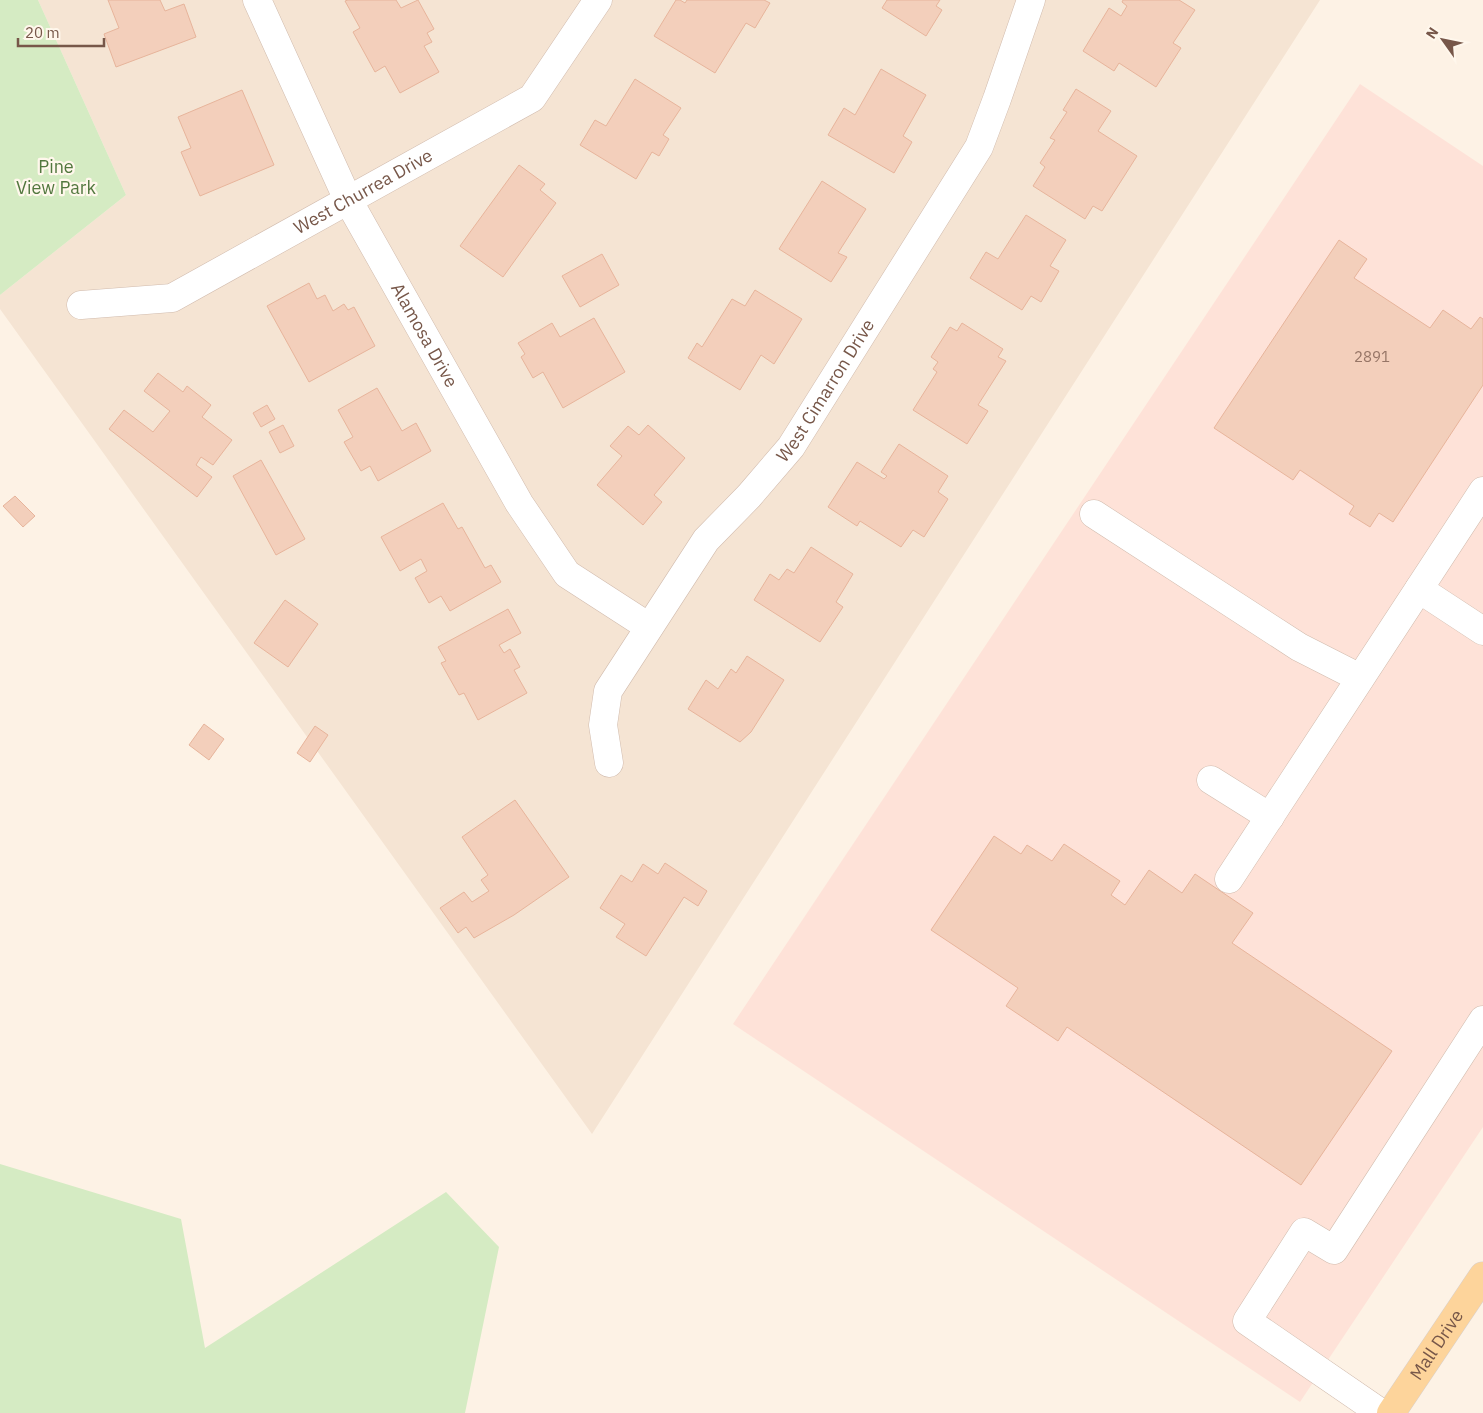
<svg xmlns="http://www.w3.org/2000/svg" width="1483" height="1413" viewBox="0 0 1483 1413" font-family="'IBM Plex Sans',sans-serif">
<style>
.residential{fill:#f5e4d3}
.commercial{fill:#fee2d8}
.green{fill:#d5ebc3}
.building{fill:#f3cfbb;stroke:#e7b49b}
.lines{fill:none;stroke-linecap:round;stroke-linejoin:round}
.minor-casing{stroke:#d1bbad;stroke-width:29}
.major-casing{stroke:#d9d0cc;stroke-width:29}
.minor{stroke:#fff;stroke-width:28}
.major{stroke:#fdd49b;stroke-width:28}
.labels{text-anchor:middle;stroke-width:4.5;stroke-linejoin:round;paint-order:stroke}
.number-label{font-size:15px;fill:#967566}
.park-label{font-size:18px;fill:#52773e;stroke:#fff7ec}
.street-label{font-size:18px;fill:#775749;stroke:#fff7ec}
</style>
<rect width="100%" height="100%" fill="#fdf2e5"/>
<!-- residential -->
<path class="residential" d="M38,0h1282l-728,1134 -592,-825v-14l126,-100z"/>
<!-- commercial -->
<path class="commercial" d="M1360,84l123,82v961l-183,275 -567,-378z"/>
<!-- green -->
<path class="green" d="M0,0h38l88,195 -126,100z
M0,1164l181,55 24,129 241,-156 53,55 -34,166h-465z"/>
<!-- building -->
<path class="building" d="M108,0h52l5,11 19,-7 12,33 -80,30 -12,-33 15,-6z
M348,0h48l5,8 17,-8 16,29 -7,4 5,9 -8,4 15,26 -39,21 -15,-27 -10,6 -22,-40 7,-4 -15,-27z
M676,0h4l5,3 2,-3h77l6,3 -15,25 -9,-5 -31,50 -61,-37z
M887,0h53l-4,6 6,4 -16,26 -44,-28z
M1123,0h56l16,10 -22,33 8,5 -25,39 -37,-24 -5,8 -31,-20 26,-43 12,8 6,-10 -5,-4z
M881,69l45,26 -23,41 9,6 -18,31 -66,-38 16,-27 11,7z
M635,79l46,29 -18,27 6,4 -10,17 -7,-4 -16,27 -56,-34 15,-25 11,6z
M1076,89l35,22 -13,20 39,25 -35,55 -9,-5 -8,13 -52,-33 12,-19 -5,-4 15,-23 -5,-2 17,-26 -4,-2z
M242,90l32,75 -74,31 -19,-44 10,-4 -13,-31z
M519,165l26,19 -5,6 16,13 -53,74 -43,-31z
M822,181l44,28 -28,44 9,4 -16,25 -52,-33z
M1026,215l40,25 -16,26 9,5 -18,31 -10,-6 -9,14 -52,-32 16,-26 12,7z
M1339,240l28,19 -13,19 76,50 13,-18 28,19 9,-12 3,2v66l-90,137 -14,-9 -9,14 -21,-13 5,-8 -54,-36 -7,10 -79,-52z
M602,254l17,31 -39,22 -18,-31z
M309,283l8,16 8,-4 8,16 11,-7 4,6 6,-3 21,39 -66,36 -42,-76z
M755,290l47,29 -28,45 -13,-9 -21,35 -52,-32 9,-15 5,4 30,-48 13,7z
M594,318l31,54 -62,36 -20,-36 -10,6 -12,-21 4,-3 -7,-11 34,-20 8,14z
M962,323l41,26 -5,8 8,4 -28,44 10,6 -21,33 -54,-34 24,-38 -4,-3 5,-7 -7,-5 19,-30 7,4z
M158,373l25,19 4,-6 24,19 -9,12 30,23 -19,25 -12,-8 -5,8 16,12 -15,20 -88,-68 15,-19 29,22 17,-21 -26,-20z
M377,388l25,43 14,-8 15,28 -53,30 -8,-15 -9,5 -17,-29 9,-5 -15,-27z
M267,405l8,14 -14,8 -8,-14z
M283,425l11,21 -14,7 -11,-21z
M648,425l37,33 -31,37 8,7 -19,23 -46,-40 25,-29 -12,-10 18,-20 11,9z
M899,444l49,32 -10,16 10,7 -24,38 -11,-7 -12,17 -41,-26 -3,5 -29,-19 29,-45 27,17 3,-3 -6,-4z
M261,460l44,79 -29,16 -43,-79z
M15,496l20,20 -12,11 -20,-21z
M443,503l15,26 4,-2 23,41 6,-3 10,17 -51,29 -9,-15 -12,7 -14,-25 12,-7 -6,-12 -21,12 -19,-34z
M811,547l42,27 -17,28 7,5 -23,35 -66,-42 16,-26 9,6 8,-11 7,4z
M285,600l33,24 -30,43 -34,-24z
M508,609l13,24 -22,12 5,8 6,-4 10,18 -6,3 13,23 -49,27 -14,-27 -5,2 -18,-32 5,-2 -8,-14z
M747,656l37,24 -33,52 -11,10 -52,-33 18,-29 12,9 13,-20 5,4z
M204,724l20,15 -15,21 -20,-15z
M315,726l13,9 -18,27 -13,-9z
M515,800l54,77 -55,38 -40,23 -8,-11 -8,6 -18,-25 24,-16 8,10 17,-11 -8,-11 7,-5 -26,-38z
M994,836l27,18 6,-9 25,16 12,-17 56,37 -9,14 14,10 24,-35 33,23 13,-19 58,39 -21,30 160,108 -91,134 -234,-158 -9,14 -52,-35 12,-18 -87,-58z
M665,863l42,28 -9,15 -14,-9 -38,59 -30,-19 9,-13 -25,-16 21,-33 11,7 11,-18 15,10z"/>
<g class="lines">
<!-- minor casing -->
<g class="minor-casing">
<g id="minor">
<path id="s1" d="M257,0l91,200 171,303 48,71 82,53"/>
<path id="s2" d="M81,305l91,-7 360,-200 66,-98"/>
<path d="M1094,514l205,133 61,31"/>
<path d="M1419,589l64,42"/>
<path id="s3" d="M609,763l-6,-38 5,-34 98,-151 43,-44 42,-49 188,-300 18,-48 34,-99"/>
<path d="M1211,780l59,37"/>
<path d="M1229,879l254,-388"/>
<path d="M1381,1413l-134,-92 57,-89 30,18 149,-230"/>
</g>
</g>
<!-- major casing -->
<g class="major-casing">
<g id="major">
<path id="s4" d="M1391,1413l92,-137"/>
</g>
</g>
<!-- minor -->
<use href="#minor" class="minor"/>
<!-- major -->
<use href="#major" class="major"/>
</g>
<g class="labels">
<!-- number labels -->
<g class="number-label">
<text x="1372" y="362">2891</text>
</g>
<!-- park labels -->
<g class="park-label">
<text x="56" y="173">Pine<tspan x="56" dy="21">View Park</tspan></text>
</g>
<!-- street labels -->
<g class="street-label">
<text dy="6" stroke="none"><textPath href="#s2" startOffset="310">West Churrea Drive</textPath></text>
<text dy="6" stroke="none"><textPath href="#s1" startOffset="375">Alamosa Drive</textPath></text>
<text dy="6" stroke="none"><textPath href="#s3" startOffset="445">West Cimarron Drive</textPath></text>
<text dy="6" stroke="none"><textPath href="#s4" startOffset="82">Mall Drive</textPath></text>
</g>
</g>
<!-- north arrow -->
<g transform="translate(1443 40) rotate(303)" stroke="#fff7ec" stroke-width="4" paint-order="stroke">
<path d="M0-4L9 19L0 12L-9 19Z" fill="#775749"/>
<text y="-8" font-size="14" font-weight="bold" text-anchor="middle" fill="#775749">N</text>
</g>
<!-- scale -->
<path d="M18 38v8h86v-8" fill="none" stroke="#775749" stroke-width="2.5"/>
<text x="25" y="38" font-size="15" fill="#775749" stroke="#fff7ec" stroke-width="4" paint-order="stroke">20 m</text>
</svg>
